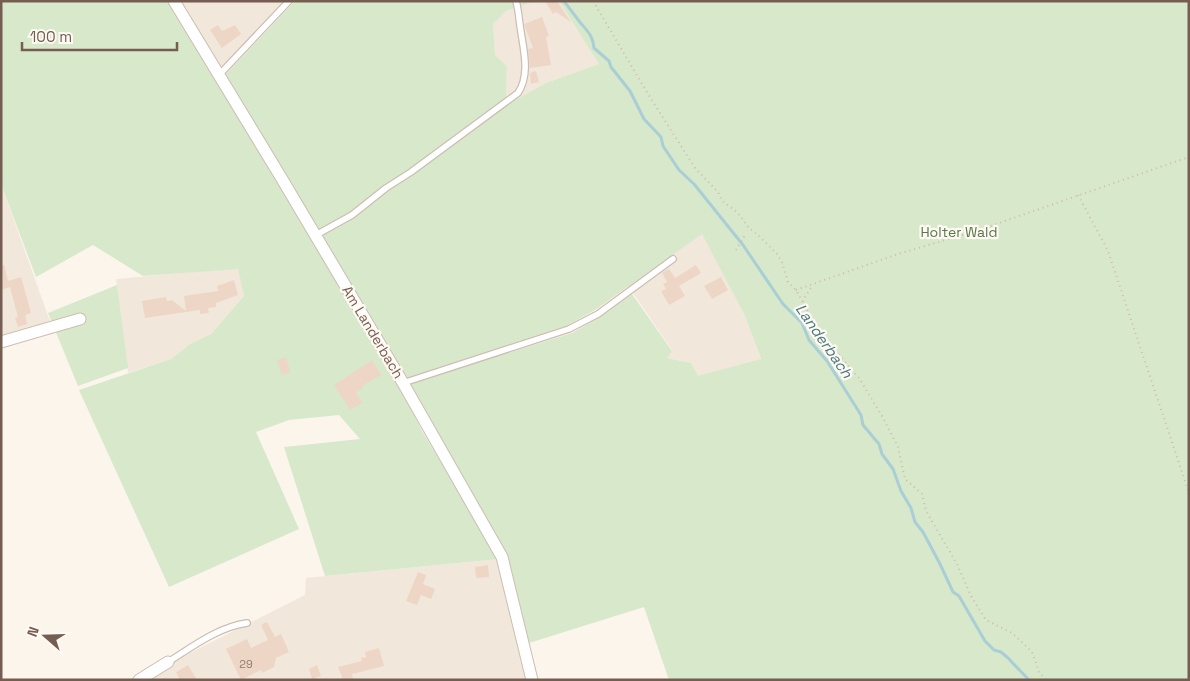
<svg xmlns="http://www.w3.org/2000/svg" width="1190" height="681" viewBox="0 0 1190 681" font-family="'Space Grotesk',sans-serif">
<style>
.residential{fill:#f2e7db}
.green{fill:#d7e8cb}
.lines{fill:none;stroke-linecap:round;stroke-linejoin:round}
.stream{stroke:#a9ced5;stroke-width:3}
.building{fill:#eed6c6}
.service-casing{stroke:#cdbeb3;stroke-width:8}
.minor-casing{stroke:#cdbeb3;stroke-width:13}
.path{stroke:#d4b9a9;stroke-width:2;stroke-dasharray:1 4;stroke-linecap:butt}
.service{stroke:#fff;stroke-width:5.5}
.minor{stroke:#fff;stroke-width:11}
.labels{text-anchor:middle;stroke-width:4.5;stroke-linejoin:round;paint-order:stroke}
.number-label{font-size:11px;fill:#937b6e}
.park-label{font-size:14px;fill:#58794a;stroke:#fef9f3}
.street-label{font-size:14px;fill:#755d51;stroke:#fef9f3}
.water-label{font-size:15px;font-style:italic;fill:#48777f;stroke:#fef9f3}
</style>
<rect width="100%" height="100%" fill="#fbf5ec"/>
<!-- residential -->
<path class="residential" d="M178,1h110l-68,68z
M536,1h23l40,63 -53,19 -29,16 -11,-2 1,-31 -12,-11 -2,-31 13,-13z
M1,184l50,140 -50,13z
M702,233l43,83 16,44 -63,17 -7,-14 -24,-5 5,-8 -44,-64z
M238,268l6,28 -33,38 -21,10 -19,15 -43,14 -12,-94z
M499,559l29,121h-382l36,-23 123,-62 1,-17z"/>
<!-- green -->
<path class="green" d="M1,1h166l185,303 47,81 23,46 77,128 -174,17 -41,-129 76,-8 -21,-24 -50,5 -33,12 43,97 -130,58 -90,-197 92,-31 19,-15 21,-10 33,-38 -6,-27 -95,7 -50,-31 -57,32 -35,-93z
M295,1h241l-30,10 -13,13 2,31 12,11 -1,31 11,2 29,-16 53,-19 -40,-63h630v679h-520l-25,-73 -115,36 -23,-87 -98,-172 164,-51 28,-16 32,-23 40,57 -5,7 24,5 7,13 63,-17 -16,-43 -43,-82 -107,76 -27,15 -162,55 -182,-304z
M117,285l11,83 -50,18 -30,-73z"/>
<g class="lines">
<!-- stream -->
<path class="stream" d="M564,1c5,7 10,13 15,20 8,10 14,14 15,27l15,13 2,6 19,24 14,28 17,18 2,9 16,24 15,14 49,61 40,59 19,19 7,17 18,21 34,54 2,10 16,19 3,10 11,15 8,22 10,17 4,14 8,10 17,32 13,28 6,4 26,45 9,9 7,2 7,6 21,22"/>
</g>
<!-- building -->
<path class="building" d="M545,1h12l14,21 -15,-10 -3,2z
M542,17l7,19 -3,1 5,28 -21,3 -2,-19 5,-1 -9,-24z
M218,25l4,6 13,-6 6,9 -19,14 -12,-18z
M536,71l3,11 -8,2 -1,-11z
M1,265h3l4,16 13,-4 10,36 -8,3 2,-1 2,9 -9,3 -3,-9 3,-1 -8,-30 -9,3z
M696,265l5,8 -22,13 6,10 -16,9 -8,-14 5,-2 -3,-5 4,-2 -5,-9 7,-4 6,9z
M721,277l7,13 -16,9 -8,-13z
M234,280l4,15 -22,8v4l-8,1 1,5 -9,1v-4l-55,8 -3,-17 24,-4 1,4 5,-1 14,11 -2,-15 34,-5 -1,-5z
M286,357l4,15 -8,3 -5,-15z
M372,360l9,15 -19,11 1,2 -7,4 6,11 -12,7 -16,-25z
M488,565l1,12 -13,1 -1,-11z
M418,572l8,3 -3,9 12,5 -4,10 -10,-4 -4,10 -11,-4z
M267,622l8,15 6,-3 8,18 -13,6 -2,9 -12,6 -1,-3 -20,10 -15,-31 21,-10 4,9 17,-8 -7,-15z
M379,648l5,18 -32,8 1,6h-10l-5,-13 24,-6 -1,-3 5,-1 -1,-5z
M188,665l9,15h-17l-4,-8z
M317,665l4,11 -9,3 -3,-10z"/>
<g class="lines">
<!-- service casing -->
<g class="service-casing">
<path id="service" d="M219,75l70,-74
M316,235l36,-20 34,-27 25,-16 107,-79c12,-18 6,-41 3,-61 -2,-11 -2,-20 -5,-31
M403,383l166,-54 29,-15 75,-55
M168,662c24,-15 50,-35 79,-39"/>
</g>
<!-- minor casing -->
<g class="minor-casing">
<path id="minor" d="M174,1l108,178 121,204 99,174 30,123
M1,342l79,-23
M139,680l29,-18"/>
</g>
<!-- path -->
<path class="path" d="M593,1l55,93 47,74 23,24 4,9 15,11 12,16 9,7 19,19 5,8 6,20 8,8 24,43 39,45 23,38 16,31 7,32 17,15 4,17 31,53 14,32 15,24 26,13 13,12 7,7 7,20 7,8
M1078,195l30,56 81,242
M736,250l9,-15
M796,290l99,-35 84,-25 210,-73
M803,302l2,-5 8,-12"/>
<!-- service -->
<use href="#service" class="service"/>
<!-- minor -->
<use href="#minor" class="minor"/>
</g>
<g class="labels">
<!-- number labels -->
<g class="number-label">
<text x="246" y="668">29</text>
</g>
<!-- park labels -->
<g class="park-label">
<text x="959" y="237">Holter Wald</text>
</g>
<!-- street labels -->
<g class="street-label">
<text transform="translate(373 332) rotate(59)" y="5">Am Landerbach</text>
</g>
<!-- water labels -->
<g class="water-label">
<text transform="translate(824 341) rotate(55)" y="5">Landerbach</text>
</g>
</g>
<!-- border -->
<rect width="1190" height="681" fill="none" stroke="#755d51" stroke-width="5"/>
<!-- north arrow -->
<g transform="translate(45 636) rotate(290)" stroke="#fef9f3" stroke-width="4" paint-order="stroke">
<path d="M0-4L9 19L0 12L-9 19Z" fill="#755d51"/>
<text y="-8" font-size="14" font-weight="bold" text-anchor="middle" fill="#755d51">N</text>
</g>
<!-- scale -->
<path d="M22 42v8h155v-8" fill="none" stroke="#755d51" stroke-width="2.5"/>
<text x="30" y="42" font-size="15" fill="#755d51" stroke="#fef9f3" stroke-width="4" paint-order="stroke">100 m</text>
</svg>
